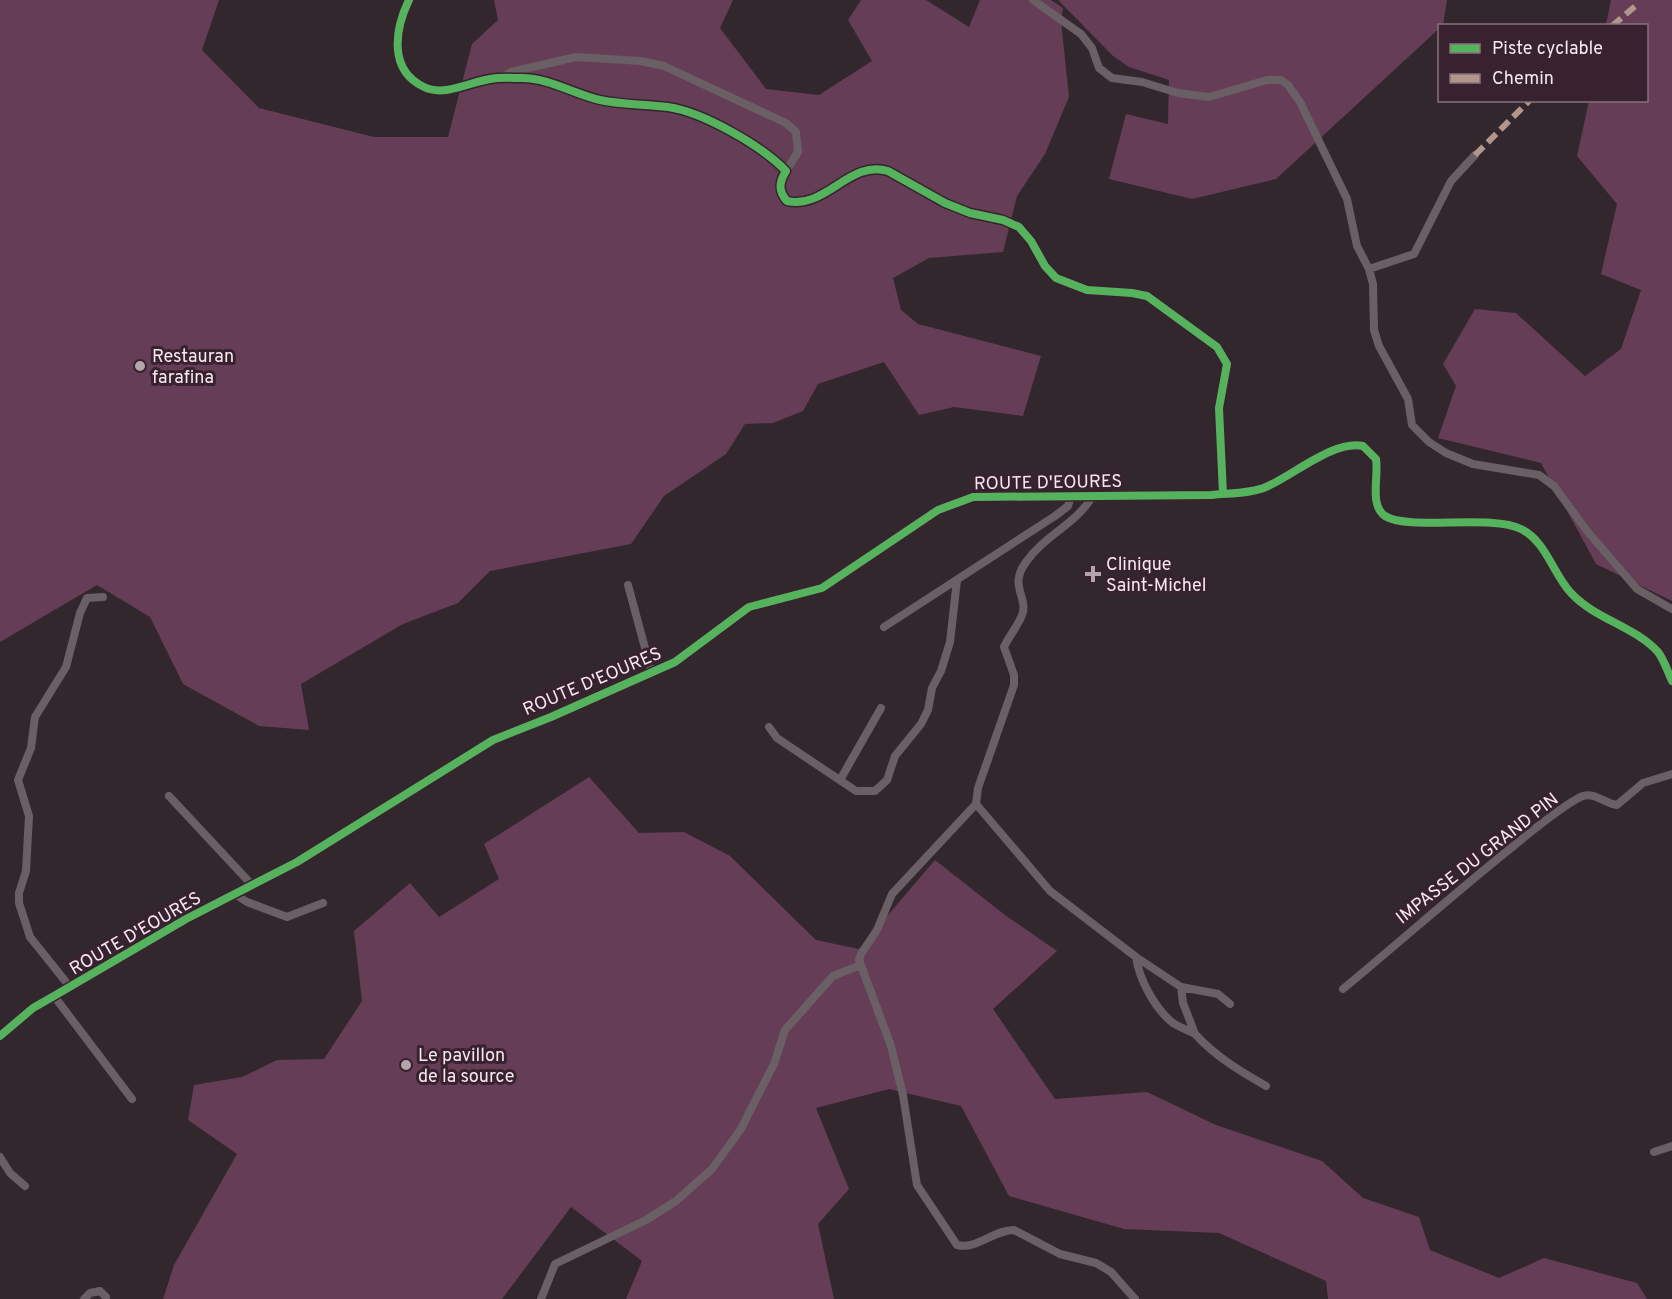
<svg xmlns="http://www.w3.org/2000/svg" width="1672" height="1299" viewBox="0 0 1672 1299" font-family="Overpass,sans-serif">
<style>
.green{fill:#653d56}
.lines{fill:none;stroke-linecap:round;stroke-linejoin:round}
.street{stroke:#6a5f65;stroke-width:8}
.secondary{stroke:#6e616a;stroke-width:10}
.quiet{stroke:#b2968c;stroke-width:6;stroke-dasharray:12 6;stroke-linecap:butt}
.cycleway-casing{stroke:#38222f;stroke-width:11}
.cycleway{stroke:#56b35d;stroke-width:8}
.poi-dot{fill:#b3a4ad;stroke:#38222f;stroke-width:2}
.labels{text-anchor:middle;stroke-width:6;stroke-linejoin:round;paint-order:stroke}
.poi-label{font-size:18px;fill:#f8e8f1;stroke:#38222f;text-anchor:start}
.street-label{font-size:18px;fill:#f8e8f1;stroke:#38222f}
</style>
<rect width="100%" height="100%" fill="#33272e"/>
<!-- green -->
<path class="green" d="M0,0h219l-17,50 57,58 115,29h74l24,-93 26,-24 -4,-20h239l-13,28 46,61 53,6 53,-34 -24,-41 13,-20h65l43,27 11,-27h71l12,8 -2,13 8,76 -24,57 -28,42 -14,56 -74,6 -36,20 8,32 17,14 123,32 -18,60 -69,-9 -35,8 -35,-53 -66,22 -15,27 -30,12 -28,1 -19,30 -62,42 -33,48 -141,27 -32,32 -55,21 -102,60 8,46 -50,-4 -76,-42 -33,-67 -53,-32 -97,57z
M1058,0h389l-4,25 -167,154 -84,20 -83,-20 17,-65 42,10 1,-44 -40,-13 -16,-11z
M1611,0h61v601l-76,-37 -55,-101 -103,-25 18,-52 -13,-22 32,-55 41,4 69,63 36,-27 20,-59 -40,-16 16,-70 -40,-48 12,-55 57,-1v-74l-40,-1z
M589,777l50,56 45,-1 46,24 86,84 43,9 76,-89 70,55 52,36 -64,58 62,90 92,-7 69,33 106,36 41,37 56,19 11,33 69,28 45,-20 93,25 10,16h-319l-2,-18 -107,-48 -95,-4 -115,-33 -48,-90 -72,-17 -73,19 33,81 -31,35 16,75h-208l16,-38 -71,-54 -69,92h-339l11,-34 63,-111 -49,-34 6,-35 48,-8 35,-17 47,-1 38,-58 -8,-70 56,-48 29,34 60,-38 -15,-35z"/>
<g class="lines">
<!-- street -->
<path class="street" d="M409,0c-14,29 -21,70 15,87 20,10 46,-5 66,-8 10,-2 22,-1 32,-1 27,0 52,16 78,22 23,5 45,4 68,7 35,5 94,39 118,64 -7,11 -8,20 1,30 38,9 63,-42 101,-30l57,32 25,10 33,7 16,7 12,14 14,25 11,12 31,12 45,3 15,3 70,51 10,17 -8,44 4,86
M1033,0l48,34 11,14 7,20 13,10 30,4 36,11 31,4 58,-17h14l7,5 12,17 47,97 10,47 12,23 4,15 1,46 5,16 29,53 4,26 17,17 17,11 27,11 66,11 15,11 33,45 50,58 35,20
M502,78l9,-6 65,-15 65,4 23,5 122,57 10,9 2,20 -12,19
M1369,269l45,-15 37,-73 24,-26
M1092,497c-17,28 -47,38 -66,65 -18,24 3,36 -4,53 -4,11 -13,21 -18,32l10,28v10l-36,103 -2,16 74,87 86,66c3,22 19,52 37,66 6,4 15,7 22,11l-12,-31 -2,-16
M628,585l24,89
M884,627l171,-111 13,-10 3,-10
M769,727l8,11 79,53h19l12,-11 8,-24 26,-32 7,-14 4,-22 9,-17 9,-29 7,-62
M840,780l41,-72
M169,796l84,90
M976,804l-84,90 -15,36 -16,24 -2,6 32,86 12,49 14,90 40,60c20,5 36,-15 57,-15l46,24 36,9 15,9 24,27
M236,895l11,7 40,15 36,-14
M1136,957l45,30 37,7 12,10
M70,987l-40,-50 -11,-34v-10l7,-22 3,-55 -11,-36 13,-32 4,-31 31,-50 14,-54 7,-15 16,-1
M1343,989c58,-48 114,-98 173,-145 13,-11 53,-43 67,-48 11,-4 23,8 34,9l26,-22 29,-9
M54,996l78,103
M1195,1034c21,23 45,37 71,52
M1654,1152l18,-6
M0,1157l10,16 15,13
M84,1299l6,-6 10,-2 6,6
M541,1299l14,-35 91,-44 30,-19 36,-32 29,-40 12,-24 21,-41 11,-34 48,-54 28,-11"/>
<!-- secondary -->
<path class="secondary" d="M0,1036l33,-28 21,-12 132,-77 111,-57 196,-122 58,-23 124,-55 74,-55 73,-19 116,-78 35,-13 238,-2c18,-2 38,-1 55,-8 28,-12 67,-47 97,-41l13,13c3,17 -7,46 9,57 24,15 106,-2 136,13 25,12 32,45 50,64 24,26 63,33 87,59 6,8 10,20 14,29"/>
<!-- quiet -->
<path class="quiet" d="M1612,26l27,-23
M1475,155l55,-55"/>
<!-- cycleway casing -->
<g class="cycleway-casing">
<path id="cycleway" d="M409,0c-14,29 -21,70 15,87 20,10 46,-5 66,-8 10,-2 22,-1 32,-1 27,0 52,16 78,22 23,5 45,4 68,7 35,5 94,39 118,64 -7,11 -8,20 1,30 38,9 63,-42 101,-30l57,32 25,10 33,7 16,7 12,14 14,25 11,12 31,12 45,3 15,3 70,51 10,17 -8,44 4,86
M0,1036l33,-28 21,-12 132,-77 111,-57 196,-122 58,-23 124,-55 74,-55 73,-19 116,-78 35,-13 238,-2c18,-2 38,-1 55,-8 28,-12 67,-47 97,-41l13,13c3,17 -7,46 9,57 24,15 106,-2 136,13 25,12 32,45 50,64 24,26 63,33 87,59 6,8 10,20 14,29"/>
</g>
<!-- cycleway -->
<use href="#cycleway" class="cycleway"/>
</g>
<!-- markers -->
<g class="poi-dot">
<circle cx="140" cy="366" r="6"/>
<path d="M1090 565h6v6h6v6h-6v6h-6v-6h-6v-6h6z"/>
<circle cx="406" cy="1065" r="6"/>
</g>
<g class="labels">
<!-- poi labels -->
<g class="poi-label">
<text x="152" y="362">Restauran<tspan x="152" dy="21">farafina</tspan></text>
<text x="1106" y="570">Clinique<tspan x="1106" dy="21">Saint-Michel</tspan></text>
<text x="418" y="1061">Le pavillon<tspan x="418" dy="21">de la source</tspan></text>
</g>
<!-- street labels -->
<g class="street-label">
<text transform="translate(1048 482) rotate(-1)" y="6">ROUTE D'EOURES</text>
<text transform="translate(592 681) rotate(-23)" y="6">ROUTE D'EOURES</text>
<text transform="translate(1477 858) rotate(-38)" y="6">IMPASSE DU GRAND PIN</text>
<text transform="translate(135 933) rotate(-30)" y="6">ROUTE D'EOURES</text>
</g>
</g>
<!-- legend -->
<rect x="1438" y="24" width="210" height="78" fill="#38222f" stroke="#85717d" stroke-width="1.5"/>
<rect x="1450" y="44" width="30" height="9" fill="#56b35d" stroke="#85717d" stroke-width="1.5"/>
<text x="1492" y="54" font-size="18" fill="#f8e8f1">Piste cyclable</text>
<rect x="1450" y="74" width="30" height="9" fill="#b2968c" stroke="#85717d" stroke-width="1.5"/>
<text x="1492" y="84" font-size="18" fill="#f8e8f1">Chemin</text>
</svg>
